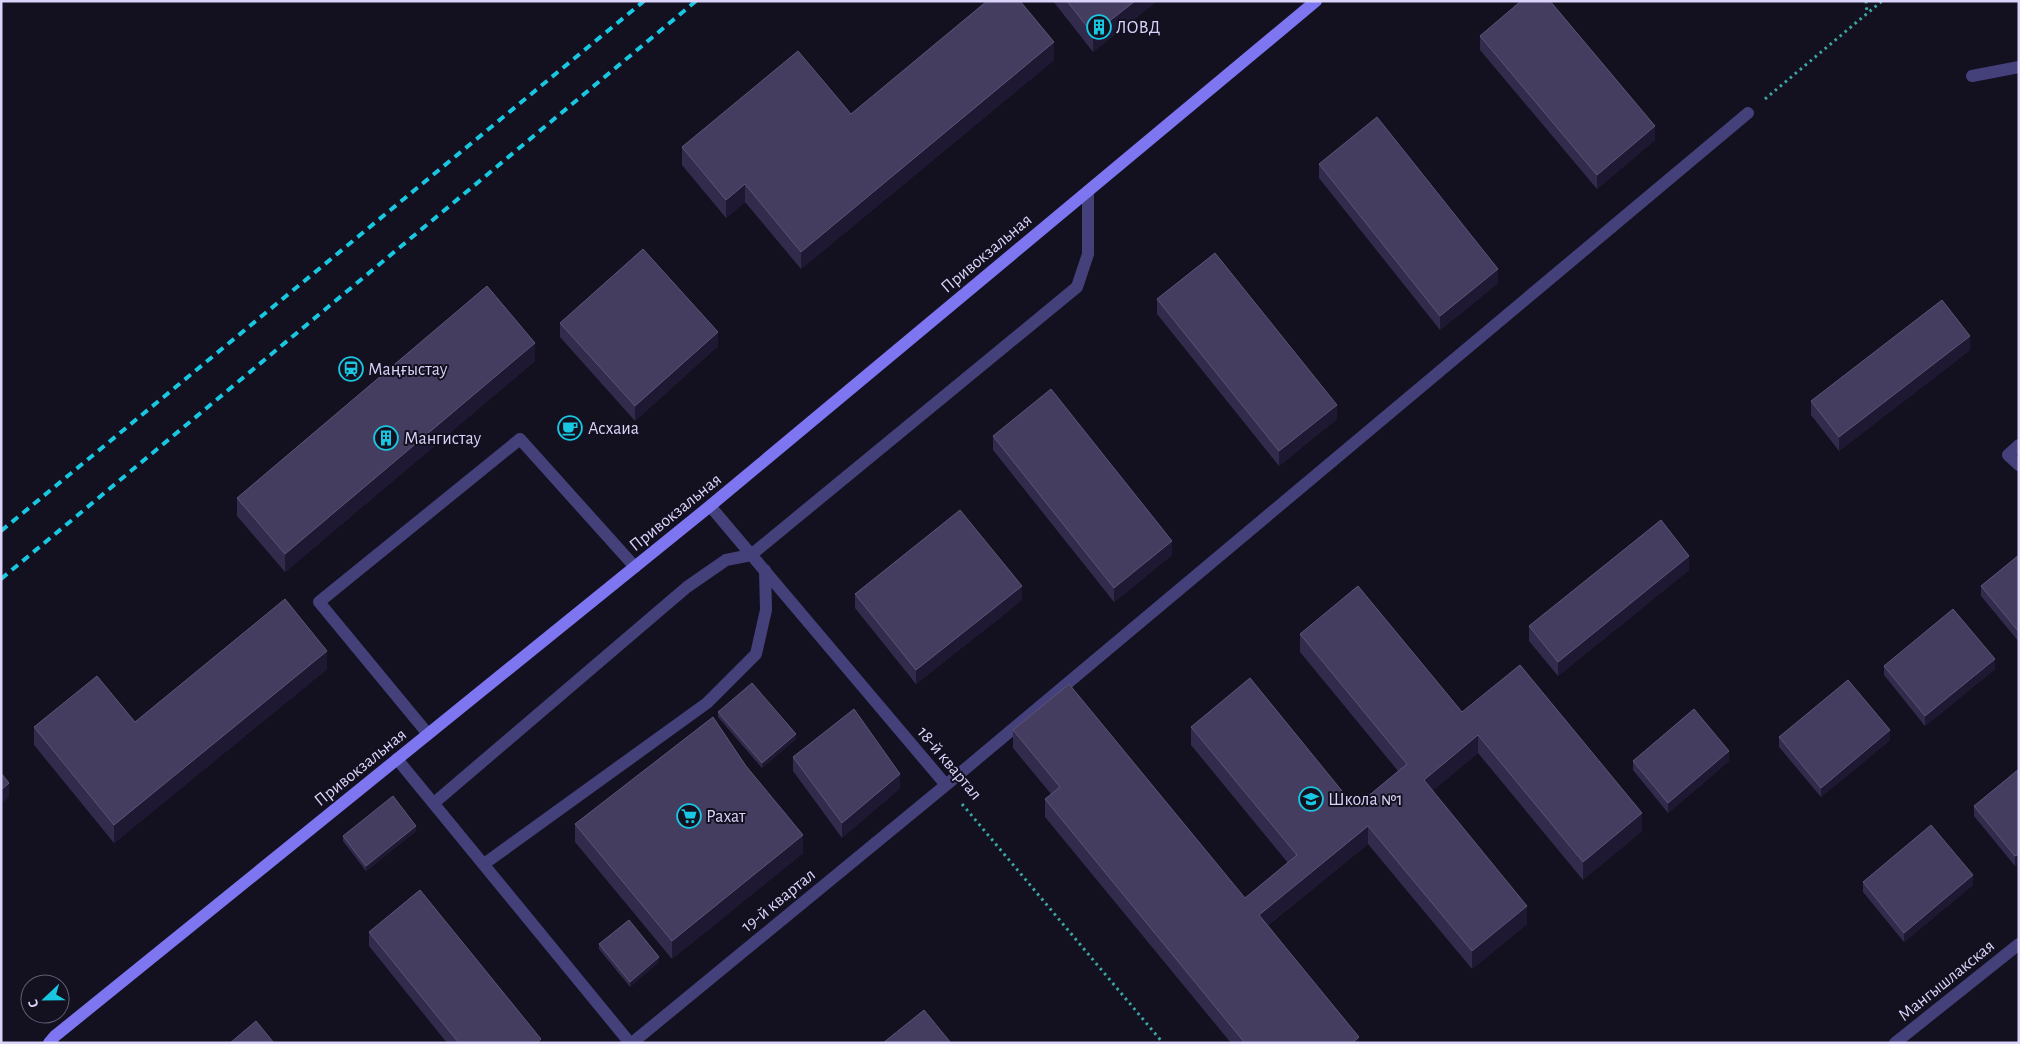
<svg xmlns="http://www.w3.org/2000/svg" width="2020" height="1044" viewBox="0 0 2020 1044" font-family="'Alegreya Sans',sans-serif">
<style>
.lines{fill:none;stroke-linecap:round;stroke-linejoin:round}
.path{stroke:#3ca7a3;stroke-width:3;stroke-dasharray:2.5 4;stroke-linecap:butt}
.lane{stroke:#44407a;stroke-width:12}
.street{stroke:#44407a;stroke-width:12}
.secondary{stroke:#7d76f0;stroke-width:12}
.rail{stroke:#19c7e1;stroke-width:4;stroke-dasharray:8 6;stroke-linecap:butt}
.wall{fill:#332b4c}
.shaded-wall{fill:#1e1833}
.building{fill:#453d5f;stroke:#5c5577}
.labels{text-anchor:middle;stroke-width:4;stroke-linejoin:round;paint-order:stroke}
.poi-label{font-size:18px;fill:#dad4fa;stroke:#131020;text-anchor:start}
.street-label{font-size:18px;fill:#dad4fa;stroke:#131020}
</style>
<rect width="100%" height="100%" fill="#131020"/>
<g class="lines">
<!-- path -->
<path class="path" d="M1866,1l1,12
M1765,99l117,-98
M962,804l201,239"/>
<!-- lane -->
<path class="lane" d="M1972,76l47,-9
M2019,445l-11,10 11,10
M428,734l-109,-132 201,-163 115,128
M434,803l253,-216 39,-27 25,-5 326,-268 11,-33v-63
M484,864l223,-161 49,-49 10,-44 -1,-40"/>
<!-- street -->
<path class="street" d="M710,506l236,279
M397,759l233,284
M632,1043l314,-258 802,-672
M1895,1043l124,-99"/>
<!-- secondary -->
<path class="secondary" d="M49,1043l6,-7 655,-530 606,-505"/>
<!-- rail -->
<path class="rail" d="M1,531l643,-530
M1,579l695,-578"/>
</g>
<!-- wall -->
<path class="wall" d="M1053,1h104l-64,51z
M1480,36l175,104 -58,49 -117,-139z
M1054,60l-253,209 -56,-67 -19,16 -44,-53v-18l169,-33z
M1319,164l179,119 -58,47 -121,-152z
M1157,299l180,120 -58,47 -122,-152z
M560,323l158,23 -83,75 -75,-84z
M1970,350l-131,101 -28,-36v-14z
M535,361l-250,211 -48,-56v-18z
M993,436l179,119 -58,47 -121,-152z
M2019,555v87l-38,-46v-10z
M1689,570l-131,106 -29,-35v-15z
M855,594l167,6 -106,84 -61,-76z
M1300,634l162,78 180,119 -59,49 -105,-127 -46,38 95,133 -55,45 -104,-125 -100,81 91,118h-128l-186,-226v-18l6,-5 -38,-46v-18l232,168 43,-35 -97,-118v-18l164,80 43,-36 -98,-119z
M1884,666l111,3 -70,57 -41,-51z
M327,669l-213,174 -80,-98v-18l101,-5z
M718,712l78,27 -34,29 -44,-51z
M1779,737l111,3 -69,57 -42,-50z
M793,757l107,31 -58,50 -49,-67z
M1633,761h96l-61,52 -35,-43z
M2019,769v94l-4,3 -41,-50v-10z
M575,824l228,29 -131,106 -97,-117z
M416,831l-50,40 -23,-30v-5z
M1863,882l110,3 -69,57 -41,-50z
M369,932l172,111h-94l-78,-97z
M599,944l60,18 -29,25 -31,-38z"/>
<!-- shaded-wall -->
<path class="shaded-wall" d="M1135,1h22l-64,51v-18z
M1054,42v18l-253,209v-17z
M1655,126v14l-58,49v-14z
M745,184v18l-19,16v-18z
M1498,269v14l-58,47v-14z
M718,332v14l-83,75v-15z
M1970,336v14l-131,101v-14z
M535,343v18l-250,211v-18z
M1337,405v14l-58,47v-15z
M1172,541v14l-58,47v-14z
M1689,556v14l-131,106v-14z
M1022,586v14l-106,84v-14z
M327,651v18l-213,174v-18z
M1995,659v10l-70,57v-10z
M1890,730v10l-69,57v-9z
M796,734v5l-34,29v-5z
M1478,735v18l-54,45v-18z
M1729,751v10l-61,52v-10z
M900,774v14l-58,50v-15z
M9,783v14l-8,7v-14z
M1642,813v18l-59,49v-18z
M416,826v5l-50,40v-5z
M1368,826v18l-109,88v-17z
M803,835v18l-131,106v-18z
M2019,854v9l-4,3v-10z
M1973,875v10l-69,57v-9z
M1527,906v18l-55,45v-18z
M659,957v5l-29,25v-5z
M1359,1037v6h-7z"/>
<!-- building -->
<path class="building" d="M987,1h33l34,41 -253,210 -56,-68 -19,16 -44,-53 116,-96 53,63z
M1067,1h68l-42,33z
M1521,1h29l105,125 -58,49 -117,-139z
M1377,117l121,152 -58,47 -121,-152z
M643,249l75,83 -83,74 -75,-83z
M1215,253l122,152 -58,46 -122,-152z
M487,286l48,57 -250,211 -48,-56z
M1942,300l28,36 -131,101 -28,-36z
M1051,389l121,152 -58,47 -121,-152z
M960,510l62,76 -106,84 -61,-76z
M1661,520l28,36 -131,106 -29,-36z
M2019,555v77l-38,-46z
M1358,586l104,126 58,-47 122,148 -59,49 -105,-127 -54,45 103,126 -55,45 -104,-125 -109,89 100,122 -7,6h-107l-200,-244 15,-12 -47,-57 56,-46 176,214 52,-43 -106,-128 59,-49 105,129 52,-43 -107,-130z
M285,599l42,52 -213,174 -80,-98 63,-51 38,46z
M1953,609l42,50 -70,57 -41,-50z
M1848,680l42,50 -69,58 -42,-51z
M752,683l44,51 -34,29 -44,-51z
M854,709l46,65 -58,49 -49,-66z
M1694,709l35,42 -61,52 -35,-42z
M713,717l33,49 57,69 -131,106 -97,-117z
M2019,769v85l-4,2 -41,-50z
M1,773l8,10 -8,7z
M393,796l23,30 -50,40 -23,-30z
M1931,825l42,50 -69,58 -41,-51z
M420,890l121,149 -4,4h-78l-90,-111z
M629,920l30,37 -29,25 -31,-38z
M924,1010l27,33h-68z
M256,1021l18,22h-44z"/>
<!-- icons -->
<defs>
<g id="building-ring" transform="scale(1.25)"><circle r="9.5" fill="#131020" stroke="#19c7e1" stroke-width="1.5"/><path d="M-4-6H4V6H1V3H-1V6H-4ZM-2.5-4.3h1.7v1.8h-1.7ZM.8-4.3h1.7v1.8H.8ZM-2.5-1h1.7V.8h-1.7ZM.8-1h1.7V.8H.8Z" fill="#19c7e1"/></g>
<g id="station-ring" transform="scale(1.25)"><circle r="9.5" fill="#131020" stroke="#19c7e1" stroke-width="1.5"/><path d="M-3-6H3Q5-6 5-4V2Q5 4 3 4L4.5 6H3L1.5 4h-3L-3 6H-4.5L-3 4Q-5 4-5 2V-4Q-5-6-3-6ZM-3.5-4v3h7v-3ZM-3.5 1v1.5H-2V1ZM2 1v1.5H3.5V1Z" fill="#19c7e1"/></g>
<g id="cafe-ring" transform="scale(1.25)"><circle r="9.5" fill="#131020" stroke="#19c7e1" stroke-width="1.5"/><path d="M-5.5-4.5H6V0H3Q3 3.5 0 3.5H-2.5Q-5.5 3.5-5.5 0ZM3-3.2v2h1.7v-2ZM-6 4.5H4V6H-6Z" fill="#19c7e1"/></g>
<g id="school-ring" transform="scale(1.25)"><circle r="9.5" fill="#131020" stroke="#19c7e1" stroke-width="1.5"/><path d="M0-5L7-2L0 1L-7-2ZM-4 1L0 2.5L4 1V4Q0 6-4 4Z" fill="#19c7e1"/></g>
<g id="supermarket-ring" transform="scale(1.25)"><circle r="9.5" fill="#131020" stroke="#19c7e1" stroke-width="1.5"/><path d="M-6-5.5h2.5l.6 2H6L4.5 2H-2.5L-4.4-4H-6ZM-1.5 3.2a1.3 1.3 0 1 0 .1 0ZM3 3.2a1.3 1.3 0 1 0 .1 0Z" fill="#19c7e1"/></g>
</defs>
<g fill-rule="evenodd">
<use href="#building-ring" x="1099" y="27"/>
<use href="#station-ring" x="351" y="369"/>
<use href="#cafe-ring" x="570" y="428"/>
<use href="#building-ring" x="386" y="438"/>
<use href="#school-ring" x="1311" y="799"/>
<use href="#supermarket-ring" x="689" y="816"/>
</g>
<g class="labels">
<!-- poi labels -->
<g class="poi-label">
<text x="1116" y="33">ЛОВД</text>
<text x="368" y="375">Маңғыстау</text>
<text x="588" y="434">Асхаиа</text>
<text x="404" y="444">Мангистау</text>
<text x="1328" y="805">Школа №1</text>
<text x="706" y="822">Рахат</text>
</g>
<!-- street labels -->
<g class="street-label">
<text transform="translate(986 253) rotate(-40)" y="6">Привокзальная</text>
<text transform="translate(675 512) rotate(-39)" y="6">Привокзальная</text>
<text transform="translate(950 763) rotate(50)" y="6">18-й квартал</text>
<text transform="translate(360 767) rotate(-39)" y="6">Привокзальная</text>
<text transform="translate(778 900) rotate(-39)" y="6">19-й квартал</text>
<text transform="translate(1946 980) rotate(-39)" y="6">Мангышлакская</text>
</g>
</g>
<!-- border -->
<rect width="2020" height="1044" fill="none" stroke="#dad4fa" stroke-width="5"/>
<!-- north arrow -->
<g transform="translate(45 999) rotate(248)"><circle r="24" fill="#131020" stroke="#635e77"/>
<path d="M0-4L9 19L0 12L-9 19Z" fill="#19c7e1"/>
<text y="-8" font-size="14" font-weight="bold" text-anchor="middle" fill="#dad4fa">С</text>
</g>
</svg>
